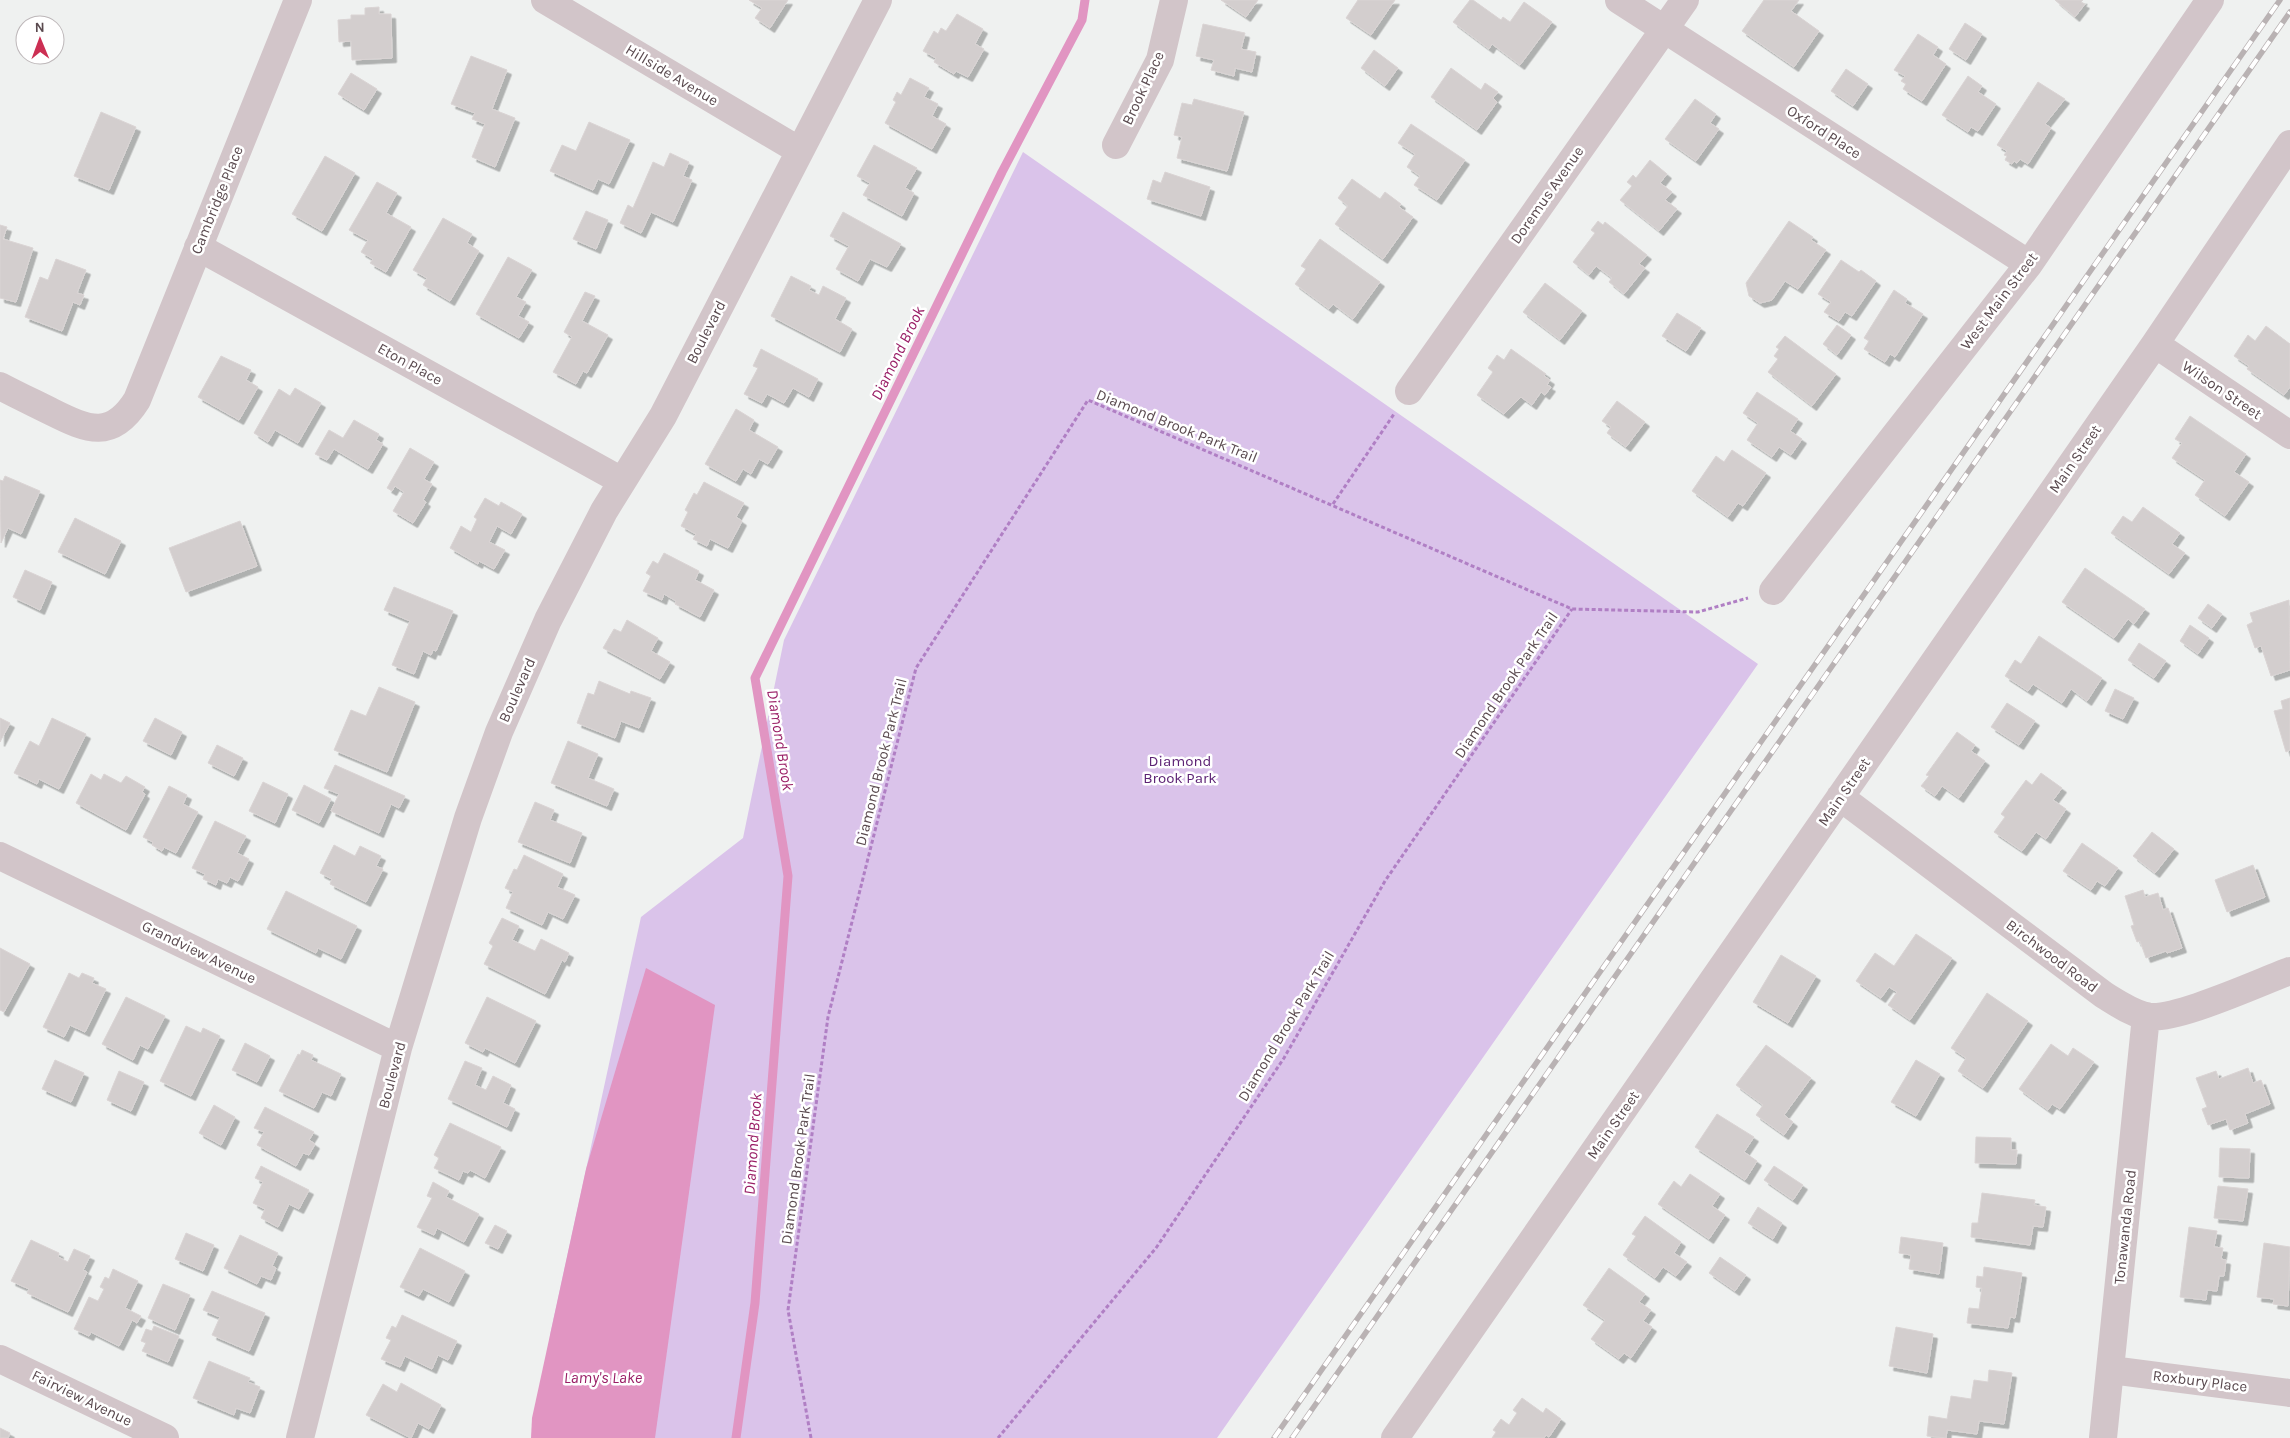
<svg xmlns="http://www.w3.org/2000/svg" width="2290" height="1438" viewBox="0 0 2290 1438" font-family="Karla,sans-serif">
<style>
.green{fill:#dac3ea}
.water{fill:#e195c2}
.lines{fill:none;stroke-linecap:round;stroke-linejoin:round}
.stream{stroke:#e195c2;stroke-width:9}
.building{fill:#d3cece;stroke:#dad4d4;filter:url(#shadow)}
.path{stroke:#b07fc4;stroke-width:3;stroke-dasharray:4 2.5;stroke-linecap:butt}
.minor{stroke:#d2c5c9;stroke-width:28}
.rail-casing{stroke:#b9b2b3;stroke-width:5.5}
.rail{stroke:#fff;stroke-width:4;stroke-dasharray:11;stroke-linecap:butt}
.labels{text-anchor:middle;stroke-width:5;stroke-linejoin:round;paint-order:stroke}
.street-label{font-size:15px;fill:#5a4a4f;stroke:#fff}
.park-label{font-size:15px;fill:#5c2274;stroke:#fff}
.water-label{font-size:16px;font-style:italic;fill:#991e66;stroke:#fff}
</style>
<defs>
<filter id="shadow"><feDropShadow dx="4.5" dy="4.5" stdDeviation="0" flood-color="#0004"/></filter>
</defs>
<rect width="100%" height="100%" fill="#eff1f0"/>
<!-- green -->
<path class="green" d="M1023,152l735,512 -541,774h-675l8,-103 91,-418 102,-79 41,-198z"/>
<!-- water -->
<path class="water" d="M646,968l69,37 -60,433h-124l1,-20 54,-249z"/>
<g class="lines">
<!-- stream -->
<path class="stream" d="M736,1438l19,-135 33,-427 -33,-198 247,-506 80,-152 3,-20"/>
</g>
<!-- building -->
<path class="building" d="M749,0h39l-18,28 -15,-10 7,-10z
M1221,0h37l-12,17z
M1358,0h37l-24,35 -25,-17z
M1470,0h3l28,20 2,-3 7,5 14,-20 28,20 -32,43 -28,-21 -3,5 -36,-27z
M1764,0h35l-8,11 28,20 -25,36 -52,-36z
M2055,0h28l-2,2 4,2 -10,13z
M379,7v7h12l1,44 -40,2 -1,-19 -12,1 -1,-22 13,-1v-4h14v-7z
M957,14l26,15 -8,15 9,5 -16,28 -12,-6 -2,3 -20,-12 2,-4 -13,-7 11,-20 4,3 3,-6 5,3z
M1965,23l17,11 -16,26 -17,-11z
M1203,24l42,9 -4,16 15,3 -4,20 -17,-4 -1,8 -23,-6 3,-10 -18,-4z
M1918,34l20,13 -5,8 13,9 -24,37 -19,-12 3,-5 -5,-3 4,-5 -11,-6z
M1374,50l24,18 -13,18 -24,-18z
M471,56l36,14 -15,39 23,9 -20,49 -23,-10 13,-33 -13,-5 3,-6 -24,-9z
M1451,68l30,22 4,-7 13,9 -5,6 4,4 -20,28 -46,-33z
M1846,69l22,15 -15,22 -22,-15z
M351,73l26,16 -13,21 -26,-16z
M1968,76l14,10 -4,6 18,12 -18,27 -7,-4 -3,5 -26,-17z
M910,78l19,10 -5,9 14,7 -6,12 14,8 -14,25 -47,-26 11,-21 -3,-2 4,-8 4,3z
M2038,82l27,17 -20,25 6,4 -23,36 -8,-5 -3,4 -3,-2 -2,3 -7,-4 2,-4 -3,-1 3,-4 -10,-6z
M1194,99l50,13 -17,59 -50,-13 5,-21 -8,-2 8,-32 10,2z
M1695,99l21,15 -6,9 9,6 -23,32 -31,-22z
M101,112l35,15 -27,63 -35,-14z
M589,122l41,18 -21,44 -11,-5 -5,11 -43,-19 12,-26 14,6z
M1411,124l54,36 -28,40 -23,-15 6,-9 -13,-9 8,-13 -17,-11z
M874,145l43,23 -12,20 9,5 -12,23 -39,-21 7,-12 -13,-7z
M670,153l19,9 -6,14 9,4 -19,42 -22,-10 -10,21 -21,-10 8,-18 5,3 20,-46 11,5z
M325,156l30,17 -33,58 -30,-17z
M1650,160l17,14 -7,9 12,9 -7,8 12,9 -18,22 -39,-31 12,-14 -5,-4 6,-7 3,3z
M1165,172l45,15 -9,29 -54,-17 6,-19 8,3z
M1352,179l28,20 5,-7 16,12 -2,3 14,10 -30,42 -48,-35 13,-18 -10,-8z
M377,182l20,11 -11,20 25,14 -25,45 -16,-9 3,-4 -12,-7 7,-12 -19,-10z
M586,211l22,9 -12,29 -23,-10z
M843,212l58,32 -14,23 -17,-8 -12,22 -22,-12 13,-23 -19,-10z
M443,218l29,16 -5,9 12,8 -29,50 -27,-16 4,-7 -14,-8z
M1598,221l5,4 2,-3 42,33 -8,9 6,4 -21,26 -15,-12 3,-4 -16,-12 -7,9 -16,-13 22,-29 -4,-3z
M1789,221l24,16 -2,3 15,10 -28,39 -13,-8 -13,19 -12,3 -11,-7 -3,-13z
M0,225l7,2 -4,12 30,9 -17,54 -16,-4z
M1320,239l60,43 -27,37 -20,-15 -4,5 -34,-25 11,-15 -5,-3z
M508,257l24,13 -16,27 10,5 -8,14 11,6 -10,16 -43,-24z
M56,259l30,11 -9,23 7,2 -4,10 -7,-3 -11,29 -37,-14 15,-40 8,3z
M1841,260l18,12 2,-2 15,11 -24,35 -7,-4 -6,9 -15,-9 7,-10 -13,-8z
M791,276l20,10 -2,4 10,5 4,-9 23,12 -11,21 17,10 -12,23 -69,-36z
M1545,283l37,28 -22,29 -37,-28z
M1894,290l13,9 -2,4 18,11 -28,43 -5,-3 -5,8 -21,-13 5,-8 -5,-3z
M585,292l10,4 -13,25 26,14 -21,38 -4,-2 -7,13 -23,-12 19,-35 -8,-5z
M1677,313l24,15 -15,23 -24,-15z
M1837,325l14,10 -14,20 -14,-11z
M2266,326l24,18v43l-6,8 -37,-26 2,-3 -15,-10 14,-21 7,6z
M1785,336l51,38 -24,32 -44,-34 10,-13 -4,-3 5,-7 -3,-2z
M761,349l57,30 -9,18 -16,-9 -9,15 -17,-9 -5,9 -18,-9 14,-26 -5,-2z
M1511,349l35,25 -2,2 6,4 -3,5 4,2 -6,8 -4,-3 -9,13 -11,-8 -17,17 -27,-19 16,-23 -5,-4 9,-13 7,5z
M221,356l30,14 -5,10 12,7 -19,33 -41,-23z
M295,388l26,15 -23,40 -23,-13 -7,12 -14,-9 25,-44 11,7z
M1757,392l41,27 -8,12 12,8 -11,16 -12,-8 -7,10 -25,-17 11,-17 -15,-10z
M1617,401l28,21 -19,25 -19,-14 4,-6 -9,-6z
M736,409l18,11 -5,10 29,17 -10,17 -9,-5 -8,15 -8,-5 -7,12 -31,-17z
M2190,416l56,38 -12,18 15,10 -24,34 -30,-21 10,-15 -33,-22 10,-15 -7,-4z
M354,420l25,14 -3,6 7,4 -15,25 -34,-20 -7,11 -12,-6 14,-24 14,8z
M410,448l24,14 -10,17 8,5 -9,16 3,2 -13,21 -20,-12 11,-19 -9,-6 -3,5 -5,-3z
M1732,450l34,23 -23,33 -5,-3 -10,14 -36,-26 24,-35 8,6z
M5,476l35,15 -19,43 -13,-6 -7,15 -1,-63 3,1z
M704,482l40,21 -8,14 6,4 -14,27 -18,-9 -3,7 -14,-7 3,-5 -15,-8 7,-14 -3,-2 9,-17 3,2z
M485,498l14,8 2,-4 21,12 -11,20 -14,-8 -8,16 16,8 -11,19 -15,-8 -1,3 -28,-16 11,-22 10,6 6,-13 -3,-2z
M2143,507l37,26 -8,11 13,9 -16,21 -58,-41 12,-17 9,6z
M75,518l46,23 -16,33 -47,-22z
M240,521l17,45 -71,26 -17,-44z
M664,553l35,18 -4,9 19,10 -14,27 -25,-13 1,-3 -12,-7 -2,6 -19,-9 8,-15 -5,-3 7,-12 5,3z
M2085,568l60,41 -11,15 -6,-5 -14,19 -52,-36z
M25,570l27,12 -12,28 -27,-13z
M394,587l59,24 -17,40 -3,-1 -2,5 -8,-4 -9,23 -22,-9 18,-44 -26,-11z
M2289,600l1,70 -19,6 -10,-30 -6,2 -8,-23 6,-3 -3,-9z
M2208,604l14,10 -10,14 -14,-10z
M627,620l31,18 -7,13 19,11 -10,17 -57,-31 11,-19 7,3z
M2190,625l19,13 -11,16 -18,-13z
M2039,636l63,42 -15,23 -16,-12 -9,14 -29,-19 -5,7 -23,-15 10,-16 6,4z
M2139,643l27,18 -12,17 -26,-18z
M599,681l31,13 1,-3 20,7 -12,30 -18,-7 -6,17 -38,-15 11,-30 6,2z
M379,687l36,15 -28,70 -53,-22 17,-40 15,6z
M2115,689l19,9 -11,21 -18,-8z
M2290,698v52l-4,2 -12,-41 9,-2 -2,-8z
M2007,703l28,18 -16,24 -28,-18z
M0,718l10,5 -10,19z
M52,718l34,16 -27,55 -20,-10 -2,5 -23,-11 16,-32 9,5z
M155,718l27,14 -11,23 -28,-14z
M1957,732l18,13 -4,6 14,10 -26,37 -17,-12 -7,10 -14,-10 8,-10 -3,-1z
M568,741l30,13 -10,24 26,11 -7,17 -56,-23z
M217,745l26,13 -9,18 -26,-13z
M335,765l70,31 -6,12 -8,-4 -12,29 -48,-22 8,-17 -15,-6z
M2041,773l21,15 -9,12 13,9 -20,30 -10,-7 -14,19 -28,-19 11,-15 -4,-3 25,-34 6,5z
M91,774l10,6 3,-6 17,9 5,-7 19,11 -3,5 3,2 -19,36 -50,-27z
M263,782l25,12 -13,29 -26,-12z
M304,785l27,14 -12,24 -27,-13z
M169,786l18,9 -4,9 15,8 -22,41 -12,-6 -2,4 -10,-6 1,-3 -10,-5z
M535,802l19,8 -4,10 32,13 -12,30 -52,-21z
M215,821l31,15 -9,17 12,6 -11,22 -8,-4 -3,6 -9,-4 -2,6 -13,-6 2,-5 -13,-6z
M2152,832l22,17 -19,24 -22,-17z
M2082,843l36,25 -13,18 -8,-5 -6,9 -28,-19z
M334,845l21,11 5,-10 21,10 -5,10 7,3 -17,33 -36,-18 2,-5 -12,-6z
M524,855l39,19 -6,13 18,8 -12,24 -15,-7 -6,13 -36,-17 7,-16 -8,-4 9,-19 3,1z
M2253,865l12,32 -38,15 -12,-32z
M2143,890l2,7 13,-4 5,17 5,-2 14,40 -15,5 -1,-2 -20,7 -6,-17 -3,1 -6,-16 3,-1 -9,-29z
M286,891l71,35 -16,33 -23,-11 -2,5 -49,-24z
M502,918l17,8 -7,14 23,11 6,-12 28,14 -4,9 -3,-2 -17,34 -61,-30 9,-18 -4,-3z
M1916,934l36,24 -42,62 -22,-15 9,-13 -8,-5 -8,11 -25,-17 19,-28 19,13z
M0,948l30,16 -26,48 -4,-2z
M1781,955l35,21 -28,47 -35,-21z
M69,973l10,5 3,-5 12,5 -2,5 14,6 -21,43 -15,-7 -6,12 -21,-10z
M1987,993l41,28 -45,67 -25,-17 8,-13 -15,-10z
M126,997l39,19 -17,33 -8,-4 -7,15 -31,-16z
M487,997l49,24 -21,42 -30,-15 -2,4 -18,-9z
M186,1026l15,7 2,-5 17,8 -29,60 -31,-15z
M245,1043l25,13 -13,26 -25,-12z
M2051,1044l17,12 5,-8 21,14 -34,47 -8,-5 -4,6 -29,-21z
M1766,1045l45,33 -27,37 9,7 -9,13 -28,-20 7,-10 -27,-20z
M302,1050l11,5 -2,5 30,14 -10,22 -9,-4 -8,16 -35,-17 19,-37 2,1z
M55,1060l29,13 -13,29 -29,-13z
M1916,1060l24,14 -24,42 -25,-14z
M465,1061l17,7 -7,17 11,5 7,-14 18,9 -8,18 12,6 -8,18 -59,-28z
M2248,1068l5,15 8,-3 9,24 -25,10 3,9 -18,7 -4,-11 -18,6 -6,-16 5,-2 -11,-29 20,-7 3,8z
M119,1071l25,11 -13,29 -24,-11z
M214,1105l21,12 -14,28 -22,-12z
M265,1107l49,25 -5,8 6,4 -6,11 -6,-2 -7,13 -39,-21 7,-13 -10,-4z
M1717,1114l37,23 -10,15 13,9 -12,19 -50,-33z
M450,1123l51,24 -16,31 -15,-8 -2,3 -5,-2 -4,9 -25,-12 5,-10 -5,-3z
M1976,1137l35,1v12h6l-1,14 -41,-1z
M2220,1148l30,1 -1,29 -30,-1z
M261,1166l48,24 -10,19 -10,-5 -11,23 -17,-9 4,-9 -12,-6 10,-21 -8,-4z
M1774,1166l29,19 -10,15 -29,-20z
M1690,1174l30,20 -8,12 13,9 -16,24 -51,-35 16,-23 7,6z
M433,1182l16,9 -3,6 33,17 -15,28 -27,-14 -3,7 -17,-8 15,-29 -5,-2z
M2218,1186l30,3 -5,32 -29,-3z
M1982,1193l53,7 -1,5 12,2 -3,20 -10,-1 -3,19 -59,-8 1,-14h6z
M1758,1207l24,16 -9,16 -25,-16z
M1645,1216l36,26 -7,11 13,9 -11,14 -13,-9 -8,11 -32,-23 13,-19 -4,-2z
M495,1225l12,6 -9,18 -13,-6z
M2189,1227l28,4 -3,16 9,1 -2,11 5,1 -2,16h-5l-2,15 -10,-1 -1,10 -26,-3z
M186,1233l28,12 -11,26 -28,-12z
M240,1235l38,18 -6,13 4,2 -5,12 -10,-4 -4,8 -33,-16z
M1901,1237l42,6 -4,31 -30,-5 2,-14 -12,-2z
M31,1240l28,13 -1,4 10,5 6,-13 16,7 -7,14 4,2 -19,40 -41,-19 2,-4 -18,-8z
M2264,1243l26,4 -2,59 -15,-2 1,-5 -17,-2z
M420,1248l45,23 -16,31 -26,-13 -4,7 -19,-9z
M1720,1257l26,18 -11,16 -26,-18z
M1984,1267l38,6 -7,45 -5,-1 -2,11 -41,-5 2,-15 10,1 3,-21 -6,-1 1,-11 6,1z
M1609,1268l36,26 -6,8 12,8 -8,11 9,6 -21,31 -7,-5 -5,6 -28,-20 14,-19 -22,-15z
M113,1269l25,12 -13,27 16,8 -4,7 -5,-3 -13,26 -28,-14 -2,4 -15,-7 15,-32 9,4 6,-12 -4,-2 5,-10 4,2z
M163,1284l27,11 -15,35 -27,-12z
M212,1291l53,22 -16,38 -37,-16 8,-18 -17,-7z
M402,1315l55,26 -9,19 -10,-5 -6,14 -27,-13 -5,11 -19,-8 10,-19 -5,-2 6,-12 4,2z
M154,1326l25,10 -11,26 -26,-11 4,-8 -5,-2 5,-12 6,2z
M1896,1327l37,7 -6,39 -38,-7z
M209,1361l41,17 -2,4 12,5 -10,26 -14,-5 -2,7 -41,-17z
M1989,1370l23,3 -8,51 -25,-3 -2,13 -30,-4 -1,8 -19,-2 2,-20 18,3 4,-23 20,3 3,-19 14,2z
M401,1383l40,22 -12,24 -11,-6 -7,15 -45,-23 17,-31 14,8z
M1522,1398l21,15 3,-5 15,11 -12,18 -3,-2 -2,3h-52l4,-6 -3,-2 8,-11 8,6 8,-12 -4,-3z
M0,1428l10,5 -2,5h-8z"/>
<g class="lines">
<!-- path -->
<path class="path" d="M1333,504l61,-90
M811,1438l-23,-128 40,-293 88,-349 172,-268 484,209 126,3 50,-14
M998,1438l158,-190 128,-190 101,-177 187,-272"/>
<!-- minor -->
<path class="minor" d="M545,0l255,151
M1619,0l410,264
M1116,145l44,-85 14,-60
M198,247l424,234
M2155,344l135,91
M0,386c17,9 34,17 52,26 36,18 60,28 85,-12l161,-400
M1409,391l276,-391
M1773,591l256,-327 181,-264
M1840,797l264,198c13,8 26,17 41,21 27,7 115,-34 145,-45
M0,856l398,192
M0,1359l165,79
M2111,1370l179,23
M300,1438l98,-390 70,-230 31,-86 49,-112 56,-109 59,-95 215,-416
M1395,1438l760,-1094 135,-200
M2103,1438l43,-422"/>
<!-- rail casing -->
<g class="rail-casing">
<path id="rail" d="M1274,1438l1006,-1438
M1292,1438l998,-1426"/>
</g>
<!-- rail -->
<use href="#rail" class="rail"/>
</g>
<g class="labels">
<!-- street labels -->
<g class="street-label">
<text transform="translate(672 75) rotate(31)" y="5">Hillside Avenue</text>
<text transform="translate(1143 88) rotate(-65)" y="5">Brook Place</text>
<text transform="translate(1824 132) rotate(33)" y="5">Oxford Place</text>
<text transform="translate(1547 195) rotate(-55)" y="5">Doremus Avenue</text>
<text transform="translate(217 200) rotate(-68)" y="5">Cambridge Place</text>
<text transform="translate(1999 301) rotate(-53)" y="5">West Main Street</text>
<text transform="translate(706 332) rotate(-63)" y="5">Boulevard</text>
<text transform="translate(410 364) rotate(29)" y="5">Eton Place</text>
<text transform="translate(2222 390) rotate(34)" y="5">Wilson Street</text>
<text transform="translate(1177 426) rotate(22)" y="5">Diamond Brook Park Trail</text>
<text transform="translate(2075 459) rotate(-55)" y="5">Main Street</text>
<text transform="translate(1506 685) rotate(-56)" y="5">Diamond Brook Park Trail</text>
<text transform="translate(517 690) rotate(-66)" y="5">Boulevard</text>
<text transform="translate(881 762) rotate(-76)" y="5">Diamond Brook Park Trail</text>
<text transform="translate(1844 792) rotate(-55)" y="5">Main Street</text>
<text transform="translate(199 952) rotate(26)" y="5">Grandview Avenue</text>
<text transform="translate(2052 956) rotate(37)" y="5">Birchwood Road</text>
<text transform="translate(1286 1026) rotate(-59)" y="5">Diamond Brook Park Trail</text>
<text transform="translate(392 1075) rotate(-75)" y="5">Boulevard</text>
<text transform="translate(1613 1125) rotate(-55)" y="5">Main Street</text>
<text transform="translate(798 1159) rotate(-82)" y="5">Diamond Brook Park Trail</text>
<text transform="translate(2125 1227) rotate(-84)" y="5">Tonawanda Road</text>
<text transform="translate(2200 1381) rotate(7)" y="5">Roxbury Place</text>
<text transform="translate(82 1398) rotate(26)" y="5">Fairview Avenue</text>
</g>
<!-- park labels -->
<g class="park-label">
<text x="1180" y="766">Diamond<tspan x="1180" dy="17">Brook Park</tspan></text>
</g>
<!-- water labels -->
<g class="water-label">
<text transform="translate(897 353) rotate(-64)" y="6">Diamond Brook</text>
<text transform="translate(781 740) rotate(81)" y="6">Diamond Brook</text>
<text transform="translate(752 1144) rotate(-86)" y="6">Diamond Brook</text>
<text x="603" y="1383">Lamy's Lake</text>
</g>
</g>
<!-- north arrow -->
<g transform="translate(40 40) rotate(359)"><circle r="24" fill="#ffffff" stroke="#bdb7b9"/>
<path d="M0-4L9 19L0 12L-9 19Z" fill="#cc2f53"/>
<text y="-8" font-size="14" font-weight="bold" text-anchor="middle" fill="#5a4a4f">N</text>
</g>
</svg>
